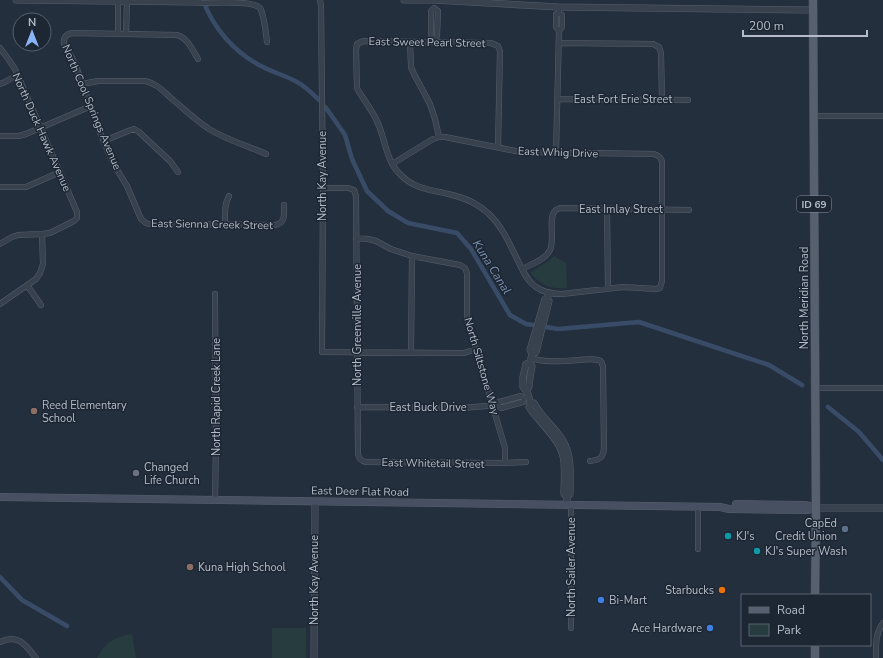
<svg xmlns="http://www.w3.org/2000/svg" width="883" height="658" viewBox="0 0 883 658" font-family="'Nunito Sans',sans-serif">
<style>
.green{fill:#263c3f}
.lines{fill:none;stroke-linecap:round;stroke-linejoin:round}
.canal{stroke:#394c67;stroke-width:4.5}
.minor-casing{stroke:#565f6c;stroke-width:6}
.tertiary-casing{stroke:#565f6c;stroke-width:7}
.secondary-casing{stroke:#565f6c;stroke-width:8}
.primary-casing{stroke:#414a57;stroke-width:9}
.minor{stroke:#38414e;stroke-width:5}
.tertiary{stroke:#38414e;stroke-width:6}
.secondary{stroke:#465061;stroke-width:7}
.primary{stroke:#56606e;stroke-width:8}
.education-dot{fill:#8d6e63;stroke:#1d2633;stroke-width:1.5}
.worship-dot{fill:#6b7280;stroke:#1d2633;stroke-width:1.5}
.service-dot{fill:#5c6f8a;stroke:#1d2633;stroke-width:1.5}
.culture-dot{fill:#0f9aa8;stroke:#1d2633;stroke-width:1.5}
.food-dot{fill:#e8710a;stroke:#1d2633;stroke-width:1.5}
.shop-dot{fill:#3f7fe0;stroke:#1d2633;stroke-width:1.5}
.labels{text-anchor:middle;stroke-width:3;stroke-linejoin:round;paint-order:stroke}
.shield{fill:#1d2633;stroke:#878f9c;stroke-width:1}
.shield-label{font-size:10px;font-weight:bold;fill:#b4bcc9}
.street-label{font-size:11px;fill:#b4bcc9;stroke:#1d2633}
.poi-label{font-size:11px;fill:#b4bcc9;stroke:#1d2633;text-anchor:start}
.water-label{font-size:12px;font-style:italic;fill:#7c92b1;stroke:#1d2633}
</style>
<rect width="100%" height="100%" fill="#242f3e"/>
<!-- green -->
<path class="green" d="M554,256l12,7 1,25c-17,1 -26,-2 -36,-15v-1l18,-11z
M272,628h34v30h-34z
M132,634l4,24h-39c7,-15 19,-22 35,-24z"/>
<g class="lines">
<!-- canal -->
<path class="canal" d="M203,0c10,28 31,52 58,66 11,6 23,9 34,15 9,4 17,12 24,19
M325,107l4,5 16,23 7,24 15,32 21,20 20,12 49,10 14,16 39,66 16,9 7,1
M546,327l12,2 81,-7 130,43 33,20
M828,407l31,25 24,28
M0,577l22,23 45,26"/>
<!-- minor casing -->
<g class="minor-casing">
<path id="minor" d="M320,0l1,6 2,182 -1,164 134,1h8l12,-4
M198,2l4,1c12,0 50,-3 58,5 4,6 6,26 7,34
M434,8l4,3 -1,25 -3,6 -3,-6v-25z
M559,13l3,2v12l-3,4 -3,-4v-13l3,-1v-6
M118,33v-32
M126,33l1,-32
M410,42l1,25 3,7 16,30 5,15 4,18
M559,43l94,1 6,3 2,6 1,46
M0,48l9,12 6,9 62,143v6l-3,3 -24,12 -8,1 -24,1 -6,2 -12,7
M198,59c-6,-10 -10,-21 -21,-24l-105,-2c-6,1 -9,5 -8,11l11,19 9,26 11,27 4,14 14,33 14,23 14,33 5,4 3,1 126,1c11,-2 9,-11 9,-20
M0,84l5,-2 12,-7
M82,84l16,-3h47c11,2 18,10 26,17 12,10 24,22 38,31 18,11 39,17 57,25
M558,99l130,1
M814,116h69
M0,136h19l7,-2 65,-28
M104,141l24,-10 6,-2 5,3 31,29 8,11
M556,153l3,-122
M392,164l41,-25 6,-2h6l76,15 133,2c5,2 7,3 8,8v119l-2,7 -4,1 -33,-2 -61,7c-9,0 -18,-1 -26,-7 -8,-5 -12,-14 -16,-22 -9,-18 -17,-38 -32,-52 -8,-7 -18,-13 -29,-16 -23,-8 -44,-5 -61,-25 -13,-14 -13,-36 -22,-53 -3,-6 -7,-12 -11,-18 -3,-5 -6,-8 -8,-13l-1,-38 1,-6 6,-3 128,2 7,3 2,5 -2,96
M0,187h26l34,-15
M323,188h25l6,2 2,6 2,258c1,5 3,7 8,8l139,1 21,-1
M607,209l1,79
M225,225c0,-11 -1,-20 4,-29
M356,238l12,1 8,2 15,8 21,7 48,9 5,3 2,5v45l38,130v15
M522,269c10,-5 23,-9 28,-19 5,-9 -2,-33 5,-39 1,-2 3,-2 5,-3l129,2
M27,285l14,20
M0,304l36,-25 4,-6 3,-9 -1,-30
M411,353l1,-97
M531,358c13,5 34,3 48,2 6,0 13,-2 19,0 4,1 4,3 5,7l1,81c-1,10 -4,12 -14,13
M815,388h68
M521,396l3,2 -1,4 -22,6 -3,-3 1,-3z
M357,407l105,1 36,-3
M215,501l1,-57 -1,-150
M698,549v-42
M571,628v-123
M0,642c18,-9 26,3 36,16
M876,658c0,-13 -1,-24 7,-35"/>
</g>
<!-- tertiary casing -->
<g class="tertiary-casing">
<path id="tertiary" d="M16,0l182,2
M404,0h30l125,7 254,3
M532,354l4,-2 13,-51 -2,-2
M530,363l-4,1 -3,13v10c5,4 8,13 6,20 11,18 33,32 35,55 1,11 0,22 0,32l3,3v8
M526,389l3,-2 1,-10 2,-11 -2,-3 2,-9 -2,-4 15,-51h2l2,-6
M530,403h4c6,12 17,21 25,32 14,17 11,38 11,59l-3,3
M816,508h67
M314,658l1,-156"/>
</g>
<!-- secondary casing -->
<g class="secondary-casing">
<path id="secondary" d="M0,497l720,10 9,2 78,1 9,-2
M736,504l69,1 9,2"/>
</g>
<!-- primary casing -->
<g class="primary-casing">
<path id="primary" d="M813,0l3,517 -1,78
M815,658v-13"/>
</g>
<!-- minor -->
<use href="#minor" class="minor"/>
<!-- tertiary -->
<use href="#tertiary" class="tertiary"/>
<!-- secondary -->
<use href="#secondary" class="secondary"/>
<!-- primary -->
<use href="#primary" class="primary"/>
</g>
<!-- markers -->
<g class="education-dot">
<circle cx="34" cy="411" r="4"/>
<circle cx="190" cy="567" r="4"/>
</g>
<circle class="worship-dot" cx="136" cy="473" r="4"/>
<circle class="service-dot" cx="845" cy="529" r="4"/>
<g class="culture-dot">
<circle cx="728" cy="536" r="4"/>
<circle cx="757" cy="551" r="4"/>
</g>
<circle class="food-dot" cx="722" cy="590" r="4"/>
<g class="shop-dot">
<circle cx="601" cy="600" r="4"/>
<circle cx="710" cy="628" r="4"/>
</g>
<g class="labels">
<!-- shield labels -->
<rect class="shield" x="797" y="196" width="34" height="16" rx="3"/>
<g class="shield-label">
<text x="814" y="208">ID 69</text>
</g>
<!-- street labels -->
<g class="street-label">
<text transform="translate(427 42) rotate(1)" y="4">East Sweet Pearl Street</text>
<text x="623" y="103">East Fort Erie Street</text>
<text transform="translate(92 107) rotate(67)" y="4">North Cool Springs Avenue</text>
<text transform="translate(42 132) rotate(66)" y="4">North Duck Hawk Avenue</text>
<text transform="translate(558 152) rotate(2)" y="4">East Whig Drive</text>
<text transform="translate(322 176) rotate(-90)" y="4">North Kay Avenue</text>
<text x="621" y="213">East Imlay Street</text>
<text transform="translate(212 224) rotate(1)" y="4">East Sienna Creek Street</text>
<text transform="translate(804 298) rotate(-90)" y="4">North Meridian Road</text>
<text transform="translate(357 325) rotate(-90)" y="4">North Greenville Avenue</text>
<text transform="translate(482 366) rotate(74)" y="4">North Siltstone Way</text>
<text transform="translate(216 397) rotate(-90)" y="4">North Rapid Creek Lane</text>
<text x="428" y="411">East Buck Drive</text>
<text transform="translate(433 463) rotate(1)" y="4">East Whitetail Street</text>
<text transform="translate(360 491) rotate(1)" y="4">East Deer Flat Road</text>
<text transform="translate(571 567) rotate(-90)" y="4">North Sailer Avenue</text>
<text transform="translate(314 580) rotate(-90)" y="4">North Kay Avenue</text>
</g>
<!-- poi labels -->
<g class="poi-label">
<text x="42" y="409">Reed Elementary<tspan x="42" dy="13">School</tspan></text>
<text x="144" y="471">Changed<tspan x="144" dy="13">Life Church</tspan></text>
<text x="837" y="527" text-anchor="end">CapEd<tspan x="837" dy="13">Credit Union</tspan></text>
<text x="736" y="540">KJ's</text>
<text x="765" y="555">KJ's Super Wash</text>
<text x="198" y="571">Kuna High School</text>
<text x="714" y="594" text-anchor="end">Starbucks</text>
<text x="609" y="604">Bi-Mart</text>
<text x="702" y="632" text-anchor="end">Ace Hardware</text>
</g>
<!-- water labels -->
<g class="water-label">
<text transform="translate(492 267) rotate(58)" y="4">Kuna Canal</text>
</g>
</g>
<!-- legend -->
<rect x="741" y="594" width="130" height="52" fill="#1d2633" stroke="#59626f"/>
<rect x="749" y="607" width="20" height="6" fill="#56606e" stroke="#59626f"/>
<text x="777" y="614" font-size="12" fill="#b4bcc9">Road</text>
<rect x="749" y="624" width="20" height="12" fill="#263c3f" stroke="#59626f"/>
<text x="777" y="634" font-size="12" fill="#b4bcc9">Park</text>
<!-- north arrow -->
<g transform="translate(32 32)"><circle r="19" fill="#1d2633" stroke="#59626f"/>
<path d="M0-3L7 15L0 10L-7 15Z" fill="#8ab4f8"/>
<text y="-6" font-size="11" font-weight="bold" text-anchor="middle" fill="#b4bcc9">N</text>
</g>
<!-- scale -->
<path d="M743 30v6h124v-6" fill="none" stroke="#b4bcc9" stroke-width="2"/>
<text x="749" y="30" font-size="12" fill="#b4bcc9" stroke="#1d2633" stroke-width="3" paint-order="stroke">200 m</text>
</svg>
